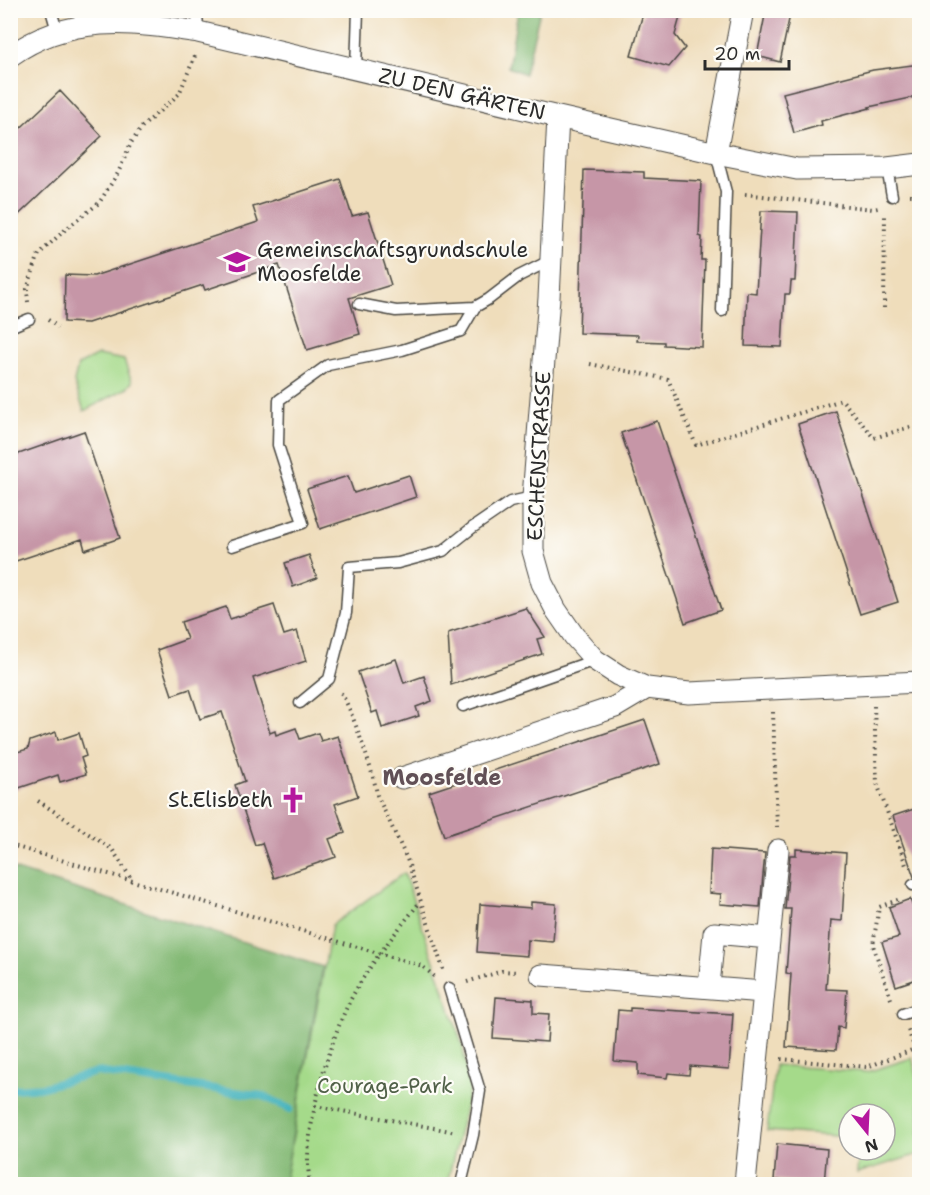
<svg xmlns="http://www.w3.org/2000/svg" width="930" height="1195" viewBox="0 0 930 1195" font-family="'Shantell Sans',sans-serif">
<style>
.green{fill:#a5da8a;stroke:#68825a;stroke-width:1.5}
.forest{fill:#84ba76;stroke:#587250;stroke-width:1.5}
.lines{fill:none;stroke-linecap:round;stroke-linejoin:round}
.stream{stroke:#41b1bb;stroke-width:8}
.building{fill:#c696a7}
.service-casing{stroke:#484641;stroke-width:13}
.minor-casing{stroke:#484641;stroke-width:23}
.path{stroke:#484641;stroke-width:4;stroke-dasharray:1.5 4.5;stroke-linecap:butt}
.service{stroke:#fff;stroke-width:10}
.minor{stroke:#fff;stroke-width:21}
.labels{text-anchor:middle;stroke-width:4.5;stroke-linejoin:round;paint-order:stroke}
.street-label{font-size:21px;fill:#2b2b2b;stroke:#fdfcf7}
.poi-label{font-size:21px;fill:#2b2b2b;stroke:#fdfcf7;text-anchor:start}
.park-label{font-size:21px;fill:#506048;stroke:#fdfcf7}
.neighbourhood-label{font-size:22px;font-weight:bold;fill:#615056;stroke:#fdfcf7}
</style>
<rect width="100%" height="100%" fill="#fdfcf7"/>
<filter id="ink" filterUnits="userSpaceOnUse"><feTurbulence type="fractalNoise" baseFrequency=".0167" numOctaves="2"/><feDisplacementMap in="SourceGraphic" scale="12" xChannelSelector="R" yChannelSelector="G"/><feConvolveMatrix kernelMatrix="1 2 1 2 8 2 1 2 1" color-interpolation-filters="sRGB"/></filter>
<filter id="wash" filterUnits="userSpaceOnUse"><feTurbulence type="fractalNoise" baseFrequency=".008" numOctaves="4" result="noise"/><feDisplacementMap in="SourceGraphic" scale="24" xChannelSelector="R" yChannelSelector="G"/><feGaussianBlur stdDeviation="1.35" result="paint"/><feColorMatrix in="noise" values="0 0 0 0 0 0 0 0 0 0 0 0 0 0 0 0 0 1.4 0 .05"/><feComposite in="paint" operator="in"/></filter>
<g filter="url(#wash)">
<rect width="100%" height="100%" fill="#efddbb"/>
<!-- green -->
<path class="green" d="M98,355l26,5 8,22 -5,6 -43,23 -10,-29 4,-17z
M404,873l58,171 8,44 -23,96h-163l48,-259z
M912,1058l7,23v73l-62,19 2,-23h26v-36h-36v23l-82,-6 8,-66 92,7z"/>
<!-- forest -->
<path class="forest" d="M518,11h22l-15,63 -17,-7z
M10,868l313,99 -39,217h-245l-28,-2z"/>
<g class="lines">
<!-- stream -->
<path class="stream" d="M10,1087l4,2 30,-2 53,-15 166,24 27,13"/>
</g>
<g id="blocks">
<!-- building -->
<path class="building" d="M644,10h38l-7,25 10,13 -16,19 -38,-11z
M766,10h25l-11,52 -23,-6z
M920,64v32l-51,11 1,1 -49,13 1,4 -28,8 -11,-40 90,-23z
M60,91l42,45 -92,87v-85z
M584,170l60,2v6l57,3 -2,55 3,1 -1,23h4l-3,87 -38,-2v-3l-27,-1 1,-6 -59,-2z
M340,179l12,37 16,-4 23,73 -42,13 11,36 -53,16 -28,-85 -74,25 -2,-5 -115,38 -24,-1 1,-47 29,1 164,-54 -5,-15z
M761,211l37,1 -3,69h-4l-1,13h-5l-3,53 -37,-1 2,-54 9,1z
M836,411l62,191 -38,12 -62,-190z
M657,421l64,189 -36,13 -64,-190z
M84,431l36,107 -35,12 -3,-11 -72,24v-106z
M409,475l7,22 -96,32 -13,-40 41,-13 6,17z
M309,555l8,23 -24,9 -8,-24z
M274,605l10,30 13,-4 9,30 -53,17 17,55 5,-2 1,4 20,-7 4,11 18,-6 3,8 17,-5 20,60 -23,8 10,29 -16,6 7,18 -62,21 -12,-35 -7,2 -20,-60 10,-4 -23,-69 -22,7 -10,-30 -18,6 -15,-45 30,-11 -6,-17 45,-15 4,12z
M526,608l19,29 -8,2 5,15 -91,31 -3,-52z
M396,659l8,24 20,-7 8,25 -16,6 3,9 -37,12 -5,-17 -5,2 -14,-41z
M645,720l15,44 -216,72 -15,-44z
M56,732l2,8 21,-7 7,23 -5,2 5,16 -26,8 -2,-7 -48,16v-37l18,-5 2,-8z
M920,807v69l-6,1 -21,-61z
M711,849l54,4 -5,54 -40,-3 1,-10 -12,-1z
M796,849l50,4 -4,68 -11,-1 -5,69 21,1 -3,38 -6,-1 -2,23 -50,-3 5,-73 -5,-1 5,-64h-6l5,-54h6z
M910,899l10,27v59l-4,1 -2,-6 -18,6 -14,-44 17,-5 -10,-30z
M531,902l25,2 -3,38 -25,-2 -1,16 -50,-4 3,-48 51,4z
M496,997l37,3v13l16,1 -2,28 -54,-4z
M630,1008l103,6 -4,55 -39,-3 -1,9 -21,-2 -1,5 -29,-3v-12l-24,-2 4,-51 12,1z
M777,1144l50,5 -3,35 -50,-4z"/>
</g>
</g>
<g filter="url(#ink)">
<use href="#blocks" fill-opacity="0" stroke="#484641" stroke-width="1.5"/>
<g class="lines">
<!-- service casing -->
<g class="service-casing">
<path id="service" d="M51,10l6,21
M197,10l1,22
M356,69l2,-59
M716,153l10,39 -4,119
M887,168l5,28
M359,304l37,7 79,-4 14,-8 30,-23 32,-16
M10,327l19,-8
M232,546l71,-23 -25,-78 1,-45 49,-35 74,-15 59,-19 14,-24
M300,703l29,-24 17,-66 3,-46 49,-4 45,-12 29,-23 38,-26 23,-5
M463,706l132,-46
M913,885l7,-2
M449,988l31,103 -7,44 -12,49
M903,1014l17,-6"/>
</g>
<!-- minor casing -->
<g class="minor-casing">
<path id="minor" d="M10,56c59,-42 121,-35 188,-24l360,85 158,36 81,16 90,-1 33,-4
M558,117l-9,181 -16,199v54l9,32 14,27 18,26 21,24 23,15 29,13 42,5 231,-11
M716,153l27,-143
M402,778l213,-71 32,-19
M541,975l223,17
M709,986l5,-53 55,5
M745,1184l33,-334"/>
</g>
<!-- path -->
<path class="path" d="M745,194l128,15 5,-1
M910,195h10
M28,302l-1,-13 12,-35 28,-26 32,-25 19,-30 13,-30 11,-16 37,-33 16,-38
M884,308l1,-95
M48,320l10,7
M590,364l78,15 28,66 146,-45 32,38 46,-14
M341,693c9,11 35,87 36,102l30,64 37,113
M874,706l3,77 30,85
M773,712l4,115
M38,801l74,48 20,31
M10,845l412,121 13,11
M467,982l35,-11 16,1
M891,999l-18,-54 6,-38 21,-8
M915,1049l5,15
M781,1059l86,8 48,-18 -7,-19
M315,1106l141,26
M310,1184c-1,-7 -2,-15 -2,-22 0,-44 20,-115 39,-155 18,-38 47,-72 73,-105"/>
<!-- service -->
<use href="#service" class="service"/>
<!-- minor -->
<use href="#minor" class="minor"/>
</g>
</g>
<!-- icons -->
<defs>
<g id="school-bare" transform="scale(2.07)"><path d="M0-5L7-2L0 1L-7-2ZM-4 1L0 2.5L4 1V4Q0 6-4 4Z" fill="#b5179e" stroke="#fdfcf7" stroke-width="2.5" paint-order="stroke"/></g>
<g id="church-bare" transform="scale(2.07)"><path d="M-1.2-6h2.4v3.5h3.3v2.4h-3.3V6h-2.4V-.1h-3.3v-2.4h3.3Z" fill="#b5179e" stroke="#fdfcf7" stroke-width="2.5" paint-order="stroke"/></g>
</defs>
<g fill-rule="evenodd">
<use href="#school-bare" x="237" y="262"/>
<use href="#church-bare" x="293" y="800"/>
</g>
<g class="labels">
<!-- street labels -->
<g class="street-label">
<text transform="translate(462 94) rotate(13)" y="7">ZU DEN GÄRTEN</text>
<text transform="translate(539 456) rotate(-87)" y="7">ESCHENSTRASSE</text>
</g>
<!-- poi labels -->
<g class="poi-label">
<text x="257" y="257">Gemeinschaftsgrundschule<tspan x="257" dy="24">Moosfelde</tspan></text>
<text x="273" y="807" text-anchor="end">St.Elisbeth</text>
</g>
<!-- park labels -->
<g class="park-label">
<text x="385" y="1093">Courage-Park</text>
</g>
<!-- neighbourhood labels -->
<g class="neighbourhood-label">
<text x="442" y="785">Moosfelde</text>
</g>
</g>
<!-- margin -->
<rect width="930" height="1195" fill="none" stroke="#fdfcf7" stroke-width="36"/>
<!-- north arrow -->
<g transform="translate(867 1132) rotate(162)"><circle r="28" fill="#fdfcf7" stroke="#a9a8a5" stroke-width="1.5"/>
<path d="M0-4.5L10 22L0 15L-10 22Z" fill="#b5179e"/>
<text y="-9" font-size="16" font-weight="bold" text-anchor="middle" fill="#2b2b2b">N</text>
</g>
<!-- scale -->
<path d="M705 60v9h84v-9" fill="none" stroke="#2b2b2b" stroke-width="3"/>
<text x="714" y="60" font-size="18" fill="#2b2b2b" stroke="#fdfcf7" stroke-width="4.5" paint-order="stroke">20 m</text>
</svg>
